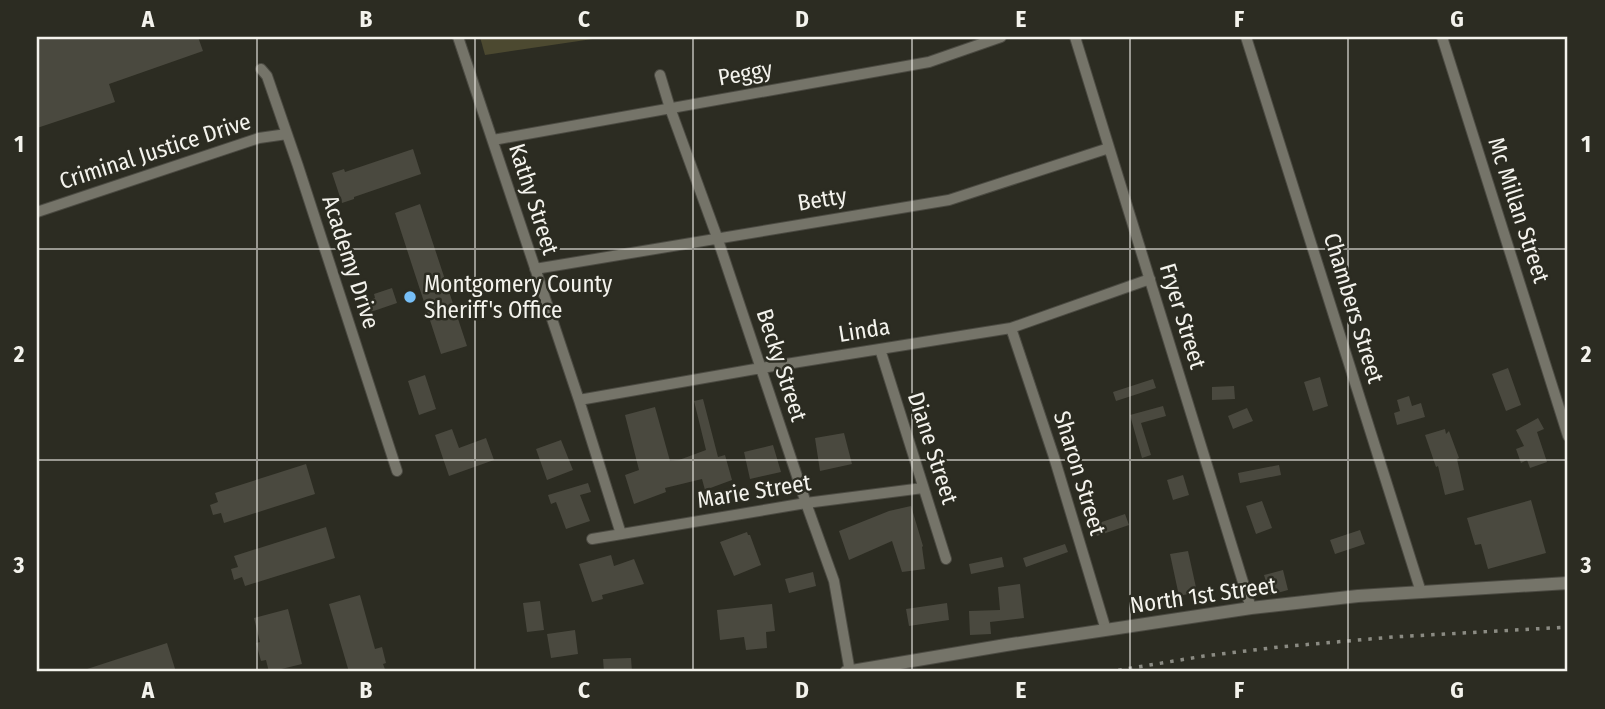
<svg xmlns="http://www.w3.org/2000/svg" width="1605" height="709" viewBox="0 0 1605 709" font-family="'Fira Sans Condensed',sans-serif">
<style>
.green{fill:#4c4930}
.building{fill:#4a493f}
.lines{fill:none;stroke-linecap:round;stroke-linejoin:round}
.minor-casing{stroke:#4b4a42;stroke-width:12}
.tertiary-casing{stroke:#4b4a42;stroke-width:14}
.minor{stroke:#757469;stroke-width:10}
.tertiary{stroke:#757469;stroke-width:12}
.rail{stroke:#8b8b83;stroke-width:3.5;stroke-dasharray:3.5 7;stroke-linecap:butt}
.grid{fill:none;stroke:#f4f3ed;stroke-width:2;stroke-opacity:0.55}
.poi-dot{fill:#77bff7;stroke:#2c2c22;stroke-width:2.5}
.labels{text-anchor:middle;stroke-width:5;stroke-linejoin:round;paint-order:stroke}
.street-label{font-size:23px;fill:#f4f3ed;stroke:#2c2c22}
.poi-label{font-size:23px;fill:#f4f3ed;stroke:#2c2c22;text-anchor:start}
.neatline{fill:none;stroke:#f4f3ed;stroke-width:2.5}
.grid-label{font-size:23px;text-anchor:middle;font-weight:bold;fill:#f4f3ed}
</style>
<rect width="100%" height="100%" fill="#2c2c22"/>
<!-- green -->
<path class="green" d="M480,37h126l-121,18z"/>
<!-- building -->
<path class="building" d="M37,37h161l5,14 -94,33 6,18 -78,26z
M413,149l8,25 -67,23v2l-12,4 -10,-30 12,-4 1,3z
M420,204l47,142 -26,8 -46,-141z
M392,288l5,15 -35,12 -3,-11 16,-6 -1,-4z
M1508,368l13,37 -15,6 -14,-37z
M425,375l11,34 -17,6 -11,-34z
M1320,377l8,29 -15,5 -9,-29z
M1153,379l3,9 -40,13 -3,-9z
M1234,386l1,13 -23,1v-13z
M1409,396l3,10 9,-3 4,14 -28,8 -3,-12 6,-2 -3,-11z
M703,399l15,58 7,-2 7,25 -27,10 -3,-11 -37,9 1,4 -32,12 -9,-29 14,-5 -14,-55 30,-8 15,54 9,-1 27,-10 -12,-49z
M1163,406l3,10 -25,7 10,32 -9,3 -12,-43z
M1247,408l6,13 -20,8 -5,-13z
M1538,418l6,11 -7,3 10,30 -17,6 -3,-8 -6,3 -5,-14 8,-3 -8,-16z
M452,429l7,19 27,-10 8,22 -45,16 -14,-41z
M1445,429l1,5 3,-3 10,27 -2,1 7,31 -19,5 -7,-29 -2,1 -11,-32z
M844,433l8,31 -32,7 -5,-33z
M561,440l12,30 -26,10 -11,-31z
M773,445l8,27 -31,7 -6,-27z
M306,464l9,30 -91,29 -3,-10 -8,2 -3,-10 8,-3 -3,-9z
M1279,465l2,10 -41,8 -2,-10z
M1183,475l6,20 -16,5 -6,-20z
M588,483l3,9 -11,3 10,26 -24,8 -10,-27 -5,2 -3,-9z
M1531,500l15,53 -58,16 -7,-25 -6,1 -8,-27z
M1262,501l10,27 -16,6 -10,-28z
M911,506l12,40 -1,1 3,22 -23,3 -10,-31 -43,19 -10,-29 50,-20z
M1125,514l4,11 -32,11 -4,-11z
M326,527l9,31 -90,28 -3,-9 -8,3 -3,-11 7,-2 -4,-11z
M1360,530l5,14 -30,10 -5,-14z
M747,532l1,3h2l11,30 -27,11 -14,-34z
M1065,544l3,8 -42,15 -3,-9z
M1188,551l9,41 -18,4 -9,-42z
M611,555l3,11 20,-7 10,25 -42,11 1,4 -11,3 -13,-38z
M1002,557l2,10 -33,7 -2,-10z
M1283,570l5,20 -18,5 -6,-20z
M813,572l3,14 -27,7 -4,-14z
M1020,584l4,34 -34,4 1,12 -21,1 -1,-24 31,-1 -2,-23z
M360,595l15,54 7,-2 4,16 -3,1 3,8h-37l-20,-68z
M540,601l4,29 -17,2 -4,-29z
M947,603l2,17 -40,6 -3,-17z
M772,604l3,27 -9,1 1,16 -21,2 -2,-13 -24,3 -3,-30z
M288,609l14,55 -33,8 -3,-12 -5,1 -5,-18 4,-1 -6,-24z
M575,630l3,24 -27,4 -4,-24z
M167,643l9,29h-92v-2z
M631,658l1,14h-28l-1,-13z"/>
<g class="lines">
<!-- minor casing -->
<g class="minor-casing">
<path id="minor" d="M458,37l121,363 42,134
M1075,37l176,571
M1246,37l175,555
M1442,37l126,399
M261,69l6,7 31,90 99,305
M660,75l10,33 47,129 89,266 28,78 16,91
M493,140l436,-78 72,-25
M37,212l222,-74 28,-4
M535,269l414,-69 160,-52
M1011,328l43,129 52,173
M880,349l66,210
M579,400l182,-32 250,-40 139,-49
M592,539l214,-36 117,-15"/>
</g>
<!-- tertiary casing -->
<g class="tertiary-casing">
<path id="tertiary" d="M846,672l160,-27 245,-37 107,-12 210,-13"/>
</g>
<!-- minor -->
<use href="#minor" class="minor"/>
<!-- tertiary -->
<use href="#tertiary" class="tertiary"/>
<!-- rail -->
<path class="rail" d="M1108,672l96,-16 75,-9 114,-10 175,-10"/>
</g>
<!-- grid -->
<path class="grid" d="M257,37v635M475,37v635M693,37v635M912,37v635M1130,37v635M1348,37v635M37,249h1531M37,460h1531"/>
<!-- markers -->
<circle class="poi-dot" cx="410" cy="297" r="7"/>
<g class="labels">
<!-- street labels -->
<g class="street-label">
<text transform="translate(745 73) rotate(-10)" y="8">Peggy</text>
<text transform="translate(155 151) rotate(-18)" y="8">Criminal Justice Drive</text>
<text transform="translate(534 199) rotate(72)" y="8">Kathy Street</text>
<text transform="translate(822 199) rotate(-9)" y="8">Betty</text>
<text transform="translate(1519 210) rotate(72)" y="8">Mc Millan Street</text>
<text transform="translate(351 262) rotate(72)" y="8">Academy Drive</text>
<text transform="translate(1354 308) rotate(73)" y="8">Chambers Street</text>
<text transform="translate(1183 316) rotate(73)" y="8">Fryer Street</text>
<text transform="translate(864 330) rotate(-9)" y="8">Linda</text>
<text transform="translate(782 365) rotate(72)" y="8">Becky Street</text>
<text transform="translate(933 448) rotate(72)" y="8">Diane Street</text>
<text transform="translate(1080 473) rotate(73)" y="8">Sharon Street</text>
<text transform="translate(754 491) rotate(-9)" y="8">Marie Street</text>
<text transform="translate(1203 595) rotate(-8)" y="8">North 1st Street</text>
</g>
<!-- poi labels -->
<g class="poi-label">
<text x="424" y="292">Montgomery County<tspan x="424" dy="26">Sheriff's Office</tspan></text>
</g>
</g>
<!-- border -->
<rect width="1605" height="709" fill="none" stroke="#2c2c22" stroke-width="77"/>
<rect x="38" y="38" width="1528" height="632" class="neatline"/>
<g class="grid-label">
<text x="148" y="27">A</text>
<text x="366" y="27">B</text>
<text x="584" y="27">C</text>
<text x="802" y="27">D</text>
<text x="1021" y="27">E</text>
<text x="1239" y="27">F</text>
<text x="1457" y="27">G</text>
<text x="19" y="152">1</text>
<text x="1586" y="152">1</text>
<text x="19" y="362">2</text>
<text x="1586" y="362">2</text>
<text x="19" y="573">3</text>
<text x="1586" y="573">3</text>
<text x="148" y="698">A</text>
<text x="366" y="698">B</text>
<text x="584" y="698">C</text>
<text x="802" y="698">D</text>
<text x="1021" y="698">E</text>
<text x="1239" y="698">F</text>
<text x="1457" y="698">G</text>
</g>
</svg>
